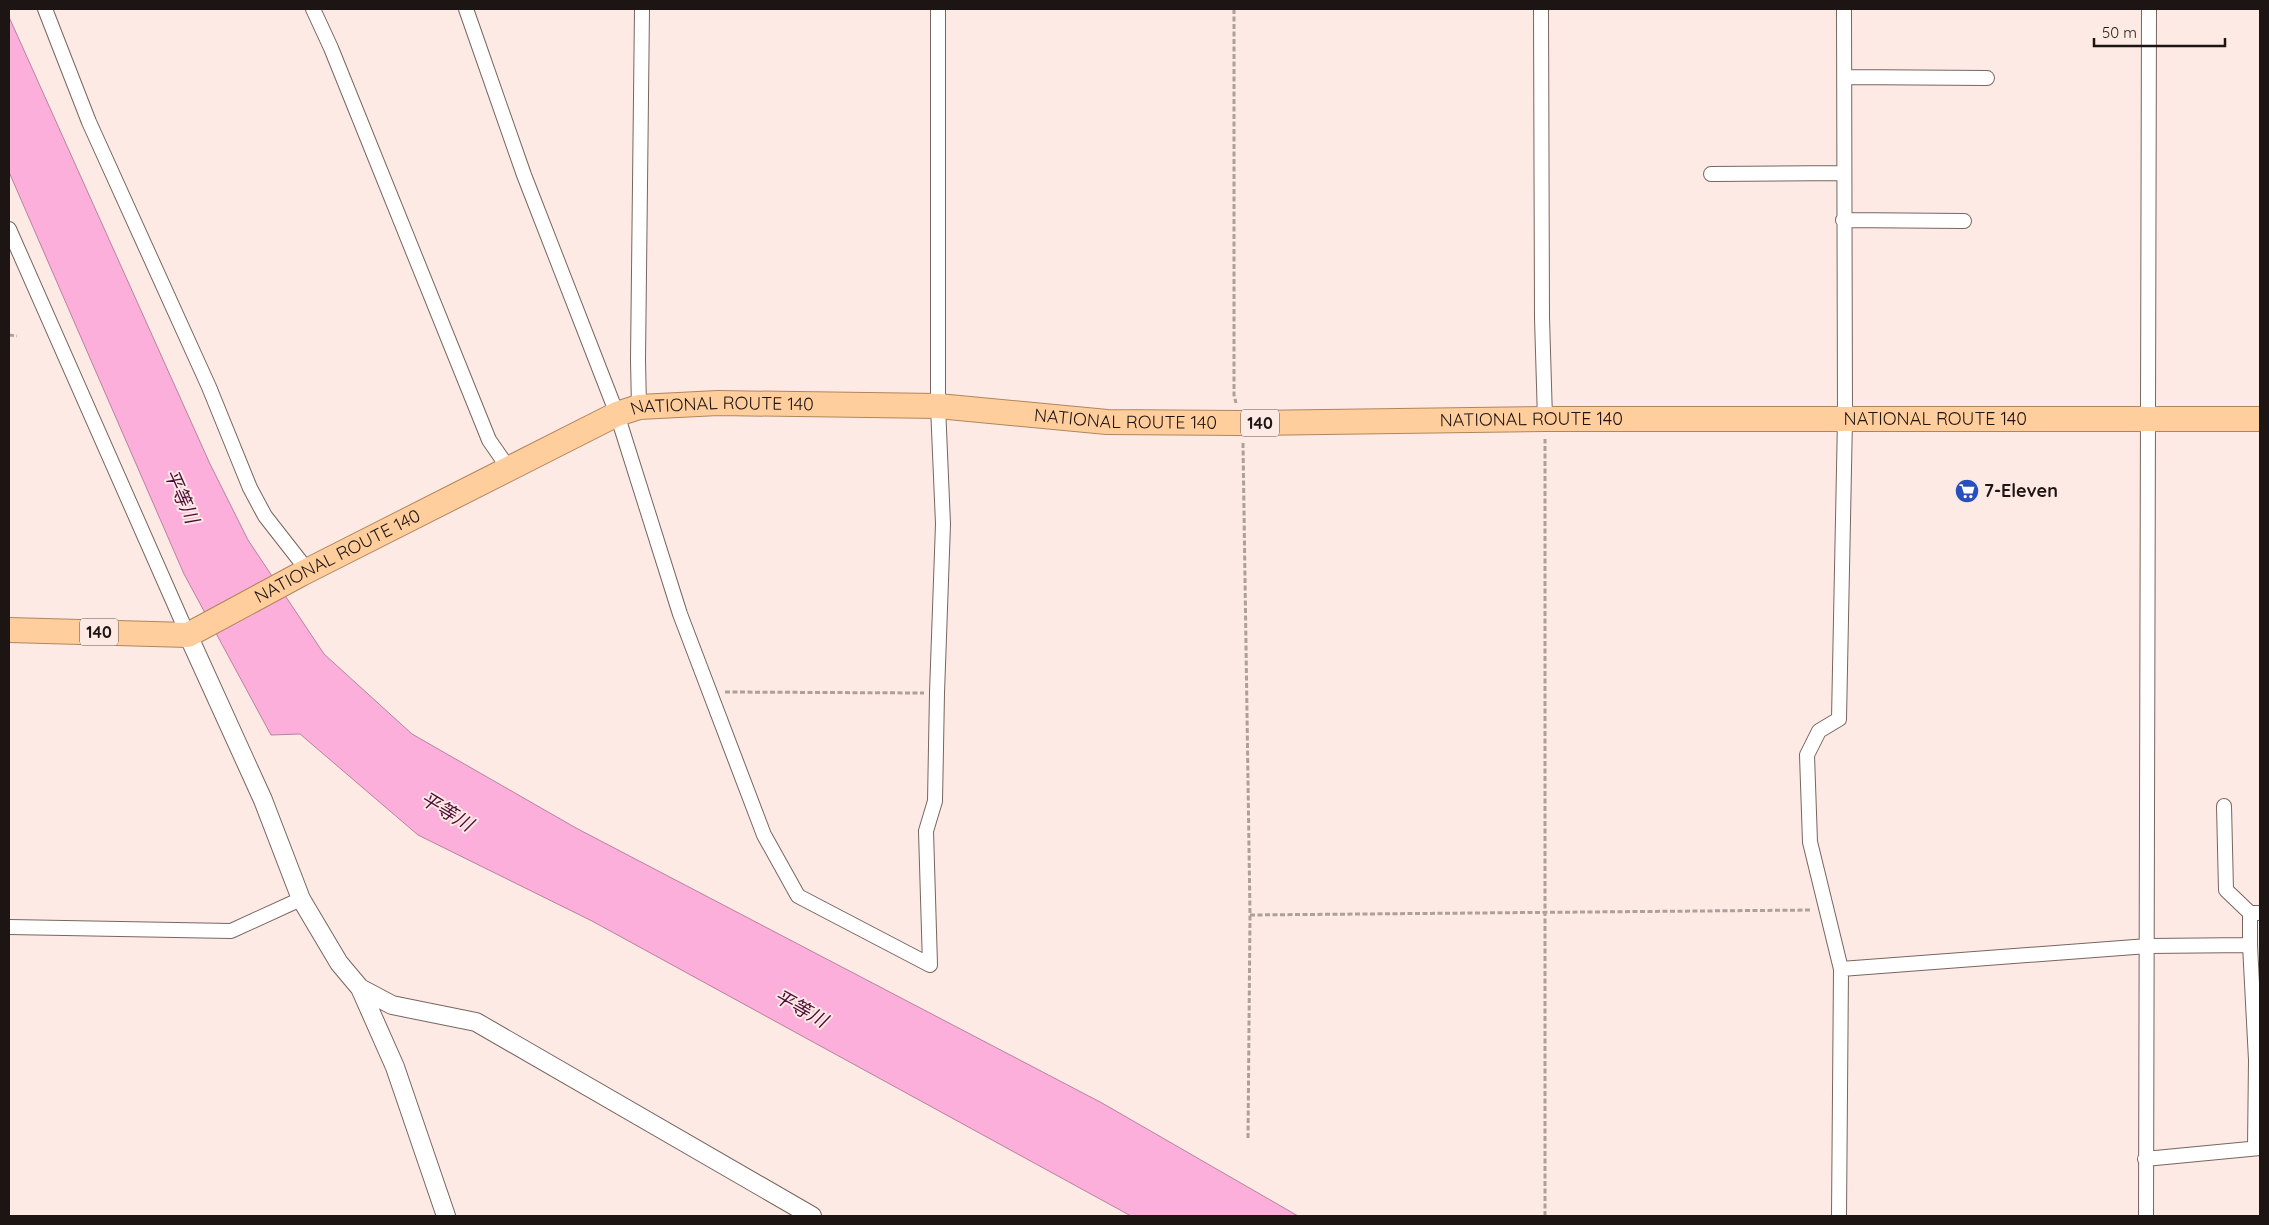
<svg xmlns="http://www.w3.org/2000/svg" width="2269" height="1225" viewBox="0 0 2269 1225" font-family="Quicksand,'Noto Sans JP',sans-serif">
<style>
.water{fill:#fcafda;stroke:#b9819e}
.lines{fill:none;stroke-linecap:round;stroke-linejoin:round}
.minor-casing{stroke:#79655f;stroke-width:16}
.tertiary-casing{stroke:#79655f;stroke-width:20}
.trunk-casing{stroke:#b0855c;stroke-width:26}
.path{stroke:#ae9f9b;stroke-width:3;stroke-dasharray:5 2.5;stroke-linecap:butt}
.minor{stroke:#fff;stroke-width:14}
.tertiary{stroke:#fff;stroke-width:18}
.trunk{stroke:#ffce9c;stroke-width:24}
.labels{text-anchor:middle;stroke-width:4;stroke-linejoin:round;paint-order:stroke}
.shield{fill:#fdeae5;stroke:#605552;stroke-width:1}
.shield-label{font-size:16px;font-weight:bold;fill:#1d1513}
.street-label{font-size:18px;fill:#1d1513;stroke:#fdeae5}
.poi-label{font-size:18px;font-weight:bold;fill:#1d1513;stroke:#fdeae5;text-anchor:start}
.water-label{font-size:19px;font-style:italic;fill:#4e0c38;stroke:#fdeae5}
</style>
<rect width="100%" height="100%" fill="#fdeae5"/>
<!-- water -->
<path class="water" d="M9,17l201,447 38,76 76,114 88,80 164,94 526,275 196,113h-167l-539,-295 -174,-86 -118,-101 -29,1 -87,-161 -175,-402z"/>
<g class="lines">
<!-- minor casing -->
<g class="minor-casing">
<path id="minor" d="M45,9l44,113 120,265 41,101 15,28 43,55
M313,9l18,39 158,392 20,29
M466,9l58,166 93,239 63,200 84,221 34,61 132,69 -4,-134 9,-30 2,-108 6,-169 -5,-118v-397
M1541,9l1,309 3,101
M1845,77l142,1
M1711,174l132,-1
M1843,220l121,1
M9,229l179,406
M639,407l-1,-47 4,-351
M2224,806l2,84 24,23
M9,927l222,4 70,-32
M2250,945l6,115 -1,87
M1841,969l307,-23 102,-1v-32h10
M2145,1159l115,-11
M1839,1216l2,-247 -31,-127 -3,-87 12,-24 20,-12 6,-300 -1,-410
M2146,1216l3,-1207"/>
</g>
<!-- tertiary casing -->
<g class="tertiary-casing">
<path id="tertiary" d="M188,635l75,165 38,99 38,64 21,25 35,79 51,149
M360,988l32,17 84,17 336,194"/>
</g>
<!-- trunk casing -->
<g class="trunk-casing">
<g id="trunk">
<path id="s1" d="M9,630l179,5 113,-61 316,-160 22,-7 79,-4 220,3 169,16 135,1 303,-4h715"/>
</g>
</g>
<!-- path -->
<path class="path" d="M1234,9v386l2,8
M9,335l8,1
M1243,443l7,472 -2,224
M725,692l199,1
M1250,915l562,-5
M1545,1216v-777"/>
<!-- minor -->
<use href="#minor" class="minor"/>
<!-- tertiary -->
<use href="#tertiary" class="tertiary"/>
<!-- trunk -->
<use href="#trunk" class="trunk"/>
</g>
<!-- icons -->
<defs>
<g id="supermarket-disc" transform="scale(1.25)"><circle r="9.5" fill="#274fbe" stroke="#fdeae5"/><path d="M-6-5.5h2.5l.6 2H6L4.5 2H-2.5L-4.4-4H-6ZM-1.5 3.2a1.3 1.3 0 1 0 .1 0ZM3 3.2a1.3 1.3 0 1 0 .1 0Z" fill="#fff"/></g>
</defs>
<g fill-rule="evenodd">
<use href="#supermarket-disc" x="1967" y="491"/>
</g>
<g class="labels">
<!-- shield labels -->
<g class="shield">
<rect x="1241" y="409.5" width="38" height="27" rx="4"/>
<rect x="80" y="618.5" width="38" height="27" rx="4"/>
</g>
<g class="shield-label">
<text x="1260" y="429">140</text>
<text x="99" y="638">140</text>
</g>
<!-- street labels -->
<g class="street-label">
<text dy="6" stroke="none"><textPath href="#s1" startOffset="768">NATIONAL ROUTE 140</textPath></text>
<text dy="6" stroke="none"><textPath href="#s1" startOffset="1172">NATIONAL ROUTE 140</textPath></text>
<text dy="6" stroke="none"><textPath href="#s1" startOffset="1982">NATIONAL ROUTE 140</textPath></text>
<text dy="6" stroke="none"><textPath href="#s1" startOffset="1578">NATIONAL ROUTE 140</textPath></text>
<text dy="6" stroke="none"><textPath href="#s1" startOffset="348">NATIONAL ROUTE 140</textPath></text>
</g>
<!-- poi labels -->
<g class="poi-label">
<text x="1984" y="497">7-Eleven</text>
</g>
<!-- water labels -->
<g class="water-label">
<text transform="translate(182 496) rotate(66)" y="7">平等川</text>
<text transform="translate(447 811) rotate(31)" y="7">平等川</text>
<text transform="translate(801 1008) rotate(29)" y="7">平等川</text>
</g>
</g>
<!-- border -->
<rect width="2269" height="1225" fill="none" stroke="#1d1513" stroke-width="20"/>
<!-- scale -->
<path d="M2094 38v8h131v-8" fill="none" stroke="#1d1513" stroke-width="2.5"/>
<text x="2102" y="38" font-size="15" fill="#1d1513" stroke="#fdeae5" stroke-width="4" paint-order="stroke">50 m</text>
</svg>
